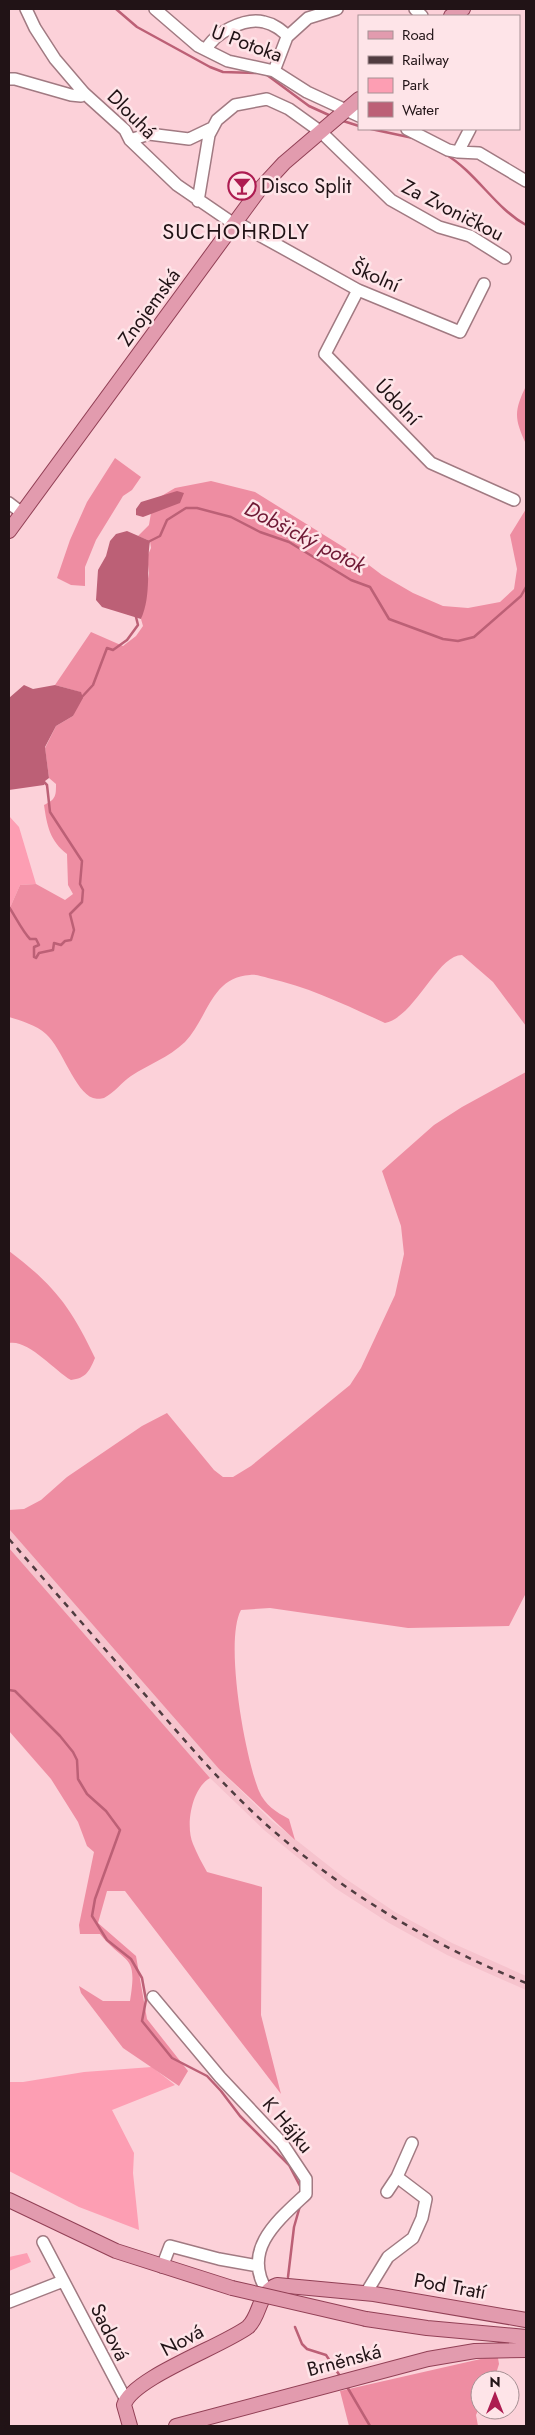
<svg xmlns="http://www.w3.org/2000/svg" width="535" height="2435" viewBox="0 0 535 2435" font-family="Jost,sans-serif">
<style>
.built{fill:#f6c3cd}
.green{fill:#fd9eb3}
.forest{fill:#ee8da2}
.water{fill:#bc6076}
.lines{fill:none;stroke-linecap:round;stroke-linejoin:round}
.stream{stroke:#bc6076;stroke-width:2.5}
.minor-casing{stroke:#a17a82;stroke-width:14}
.major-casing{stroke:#924056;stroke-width:16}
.minor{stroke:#fff;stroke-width:11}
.major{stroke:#e29bae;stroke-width:14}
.rail{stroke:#503c40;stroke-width:2.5;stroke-dasharray:6 6;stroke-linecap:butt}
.major-bridge-casing{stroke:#924056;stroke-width:16;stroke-linecap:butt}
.major-bridge{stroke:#e29bae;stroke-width:14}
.labels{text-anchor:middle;stroke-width:5;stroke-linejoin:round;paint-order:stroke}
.street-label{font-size:20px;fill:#211316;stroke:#fee4e8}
.poi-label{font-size:20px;fill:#211316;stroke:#fee4e8;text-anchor:start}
.water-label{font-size:21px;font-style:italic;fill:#6e1834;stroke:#fee4e8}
.quarter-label{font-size:22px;letter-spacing:1px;fill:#211316;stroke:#fee4e8}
</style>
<rect width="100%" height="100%" fill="#fcd1d9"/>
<!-- built -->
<path class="built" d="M9,1529l210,240 53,52 71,56 52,35 57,31 74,33v14l-79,-35 -58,-32 -54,-35 -71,-58 -54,-52 -201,-230z"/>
<!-- green -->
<path class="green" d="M9,816l10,11 17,57 -16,1 -11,25z
M152,2067l23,18 -63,25 22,43 -1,20 6,57 -60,-23 -70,-36v-89h14l61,-10z
M27,2253l4,9 -22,9v-14z"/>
<!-- forest -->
<path class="forest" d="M526,386v58c-12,-26 -12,-33 0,-58z
M115,458l26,19 -9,13 -9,6 -27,44 -11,27v19l-14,-1 -14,-7 13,-38 17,-38z
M211,481l44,11 98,61 29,22 31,18 30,13 25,2 32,-6 14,-13 3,-20 -7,-34 16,-26v517l-33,-44 -31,-27c-25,0 -47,62 -77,68 -37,-17 -76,-36 -117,-45 -5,-1 -12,-4 -18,-3 -39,2 -42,43 -65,67 -17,16 -36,22 -54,34 -9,6 -17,17 -27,22 -3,1 -8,1 -11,0 -18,-6 -31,-50 -47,-64 -10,-9 -24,-13 -37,-17v-107l11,-25 16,-1 29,16 8,-6 -5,-9 -1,-31c-17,-13 -20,-28 -23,-49 12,-6 12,-9 12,-21l-7,-6 -4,-30 11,-22 17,-10 7,-24 -25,-7 36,-53 32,14 13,-10 7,-10 -2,-7 8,-46 -2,-16 4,-9 -1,-7 -12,-5 11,-11 4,-24 22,-13z
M526,1072v521l-17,33 -101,2 -138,-20 -29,2c-17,31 4,147 18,181 6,14 17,21 30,28l6,21 -76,-71 -210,-240v-19l15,-1 17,-9 26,-23 75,-51 25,-13 47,57 9,7h10l18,-11 99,-81 11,-17 34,-73 9,-41 -3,-28 -19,-55 52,-46 28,-18z
M9,1251c45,34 62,56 86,107 -6,14 -9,20 -24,22 -17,-10 -43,-41 -62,-37z
M9,1548l201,230c-18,10 -25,47 -17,66 4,10 9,19 14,28l55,15 -1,128 20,79 -156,-203h-18l-9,32 38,33 11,63 41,52 -9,15 -56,-38 -42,-55 -2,-7 24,15h27c8,-49 -4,-35 -30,-67h-20l-1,-9 15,-73 -7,-6 -9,-24 -27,-43 -42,-48z
M485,2358h13l1,6 -5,16h-14v26l-4,9 2,11h-129l-9,-35z"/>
<!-- water -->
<path class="water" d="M177,491l7,2 -4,10 -37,14 -7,-2v-6l5,-7z
M127,531l23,10c-4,25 2,54 -9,78l-39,-12 -6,-7 2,-30 8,-14 4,-15 6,-7z
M24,685l9,4 22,-4 26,7 2,6 -10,18 -17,10 -11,21 4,31 -4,3 -1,4 -35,5v-92z"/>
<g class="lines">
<!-- stream -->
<path class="stream" d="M116,9l21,18 73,40 13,5 33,1
M267,75l42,31 22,10
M340,120l19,6
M371,129l42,9
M445,154c31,18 50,54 81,71
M148,542l12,-6 7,-16 19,-12h11l34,9 29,15 29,10 62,38 19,7 19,32 54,20 15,2 16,-4 47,-41 5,-9
M80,699l13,-14 14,-37 6,2 14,-10 11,-15 -2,-8
M9,907c6,9 14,25 21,32h6l3,6 -5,2v10l2,1 3,-5 14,-3 1,-7 7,2 4,-4 6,-1 3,-10 -4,-16 12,-12 1,-12 -3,-6 2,-23 -32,-49 -3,-27 -3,-3
M9,1690l6,1 45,45 13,16 4,8 1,19 9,15 19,17 14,19 -25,69 -3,17 15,24 24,19 11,19 4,22 -4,21 30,37 35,18 14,15 19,25 49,49 11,21
M288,2277l6,-50 6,-21
M295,2327l7,17 5,5 19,6 14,21
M346,2385l24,41"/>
<!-- minor casing -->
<g class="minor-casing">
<path id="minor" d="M26,9l9,19 20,31 29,34 41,37 5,10 47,45 57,39 9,2 115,64 102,42 24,-48
M155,9l43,37 30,15 46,10 33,21 52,24
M415,9l7,7
M206,50c8,-17 39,-33 58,-28 10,2 17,8 24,14
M274,71l13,-34 21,-19 29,-9
M9,79h6l56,16 10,1 3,-3
M407,129l41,21 10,2
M470,129l-12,23 21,1 47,28
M130,140l19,-6 40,5 23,-11
M198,201l11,-66 8,-15 18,-15 32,-6 22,10 32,23 70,68 48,27 31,9 35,22
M358,290l-33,64 106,109 83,37
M9,503l13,10
M153,1997l67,80 62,66 24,36v15c-28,26 -65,56 -39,97
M387,2192l10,-15
M43,2242l83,158
M162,2267l8,-21 49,13 39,7
M366,2293l22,-36 25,-19 9,-20 4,-19 -29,-22 15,-34
M9,2302l54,-21"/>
</g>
<!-- major casing -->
<g class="major-casing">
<path id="major" d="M451,16l12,-7
M9,531l250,-341 25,-27 75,-64
M9,2200l107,51 116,37
M366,2319l61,9 99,9
M130,2426l-6,-21c8,-27 99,-59 124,-78 13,-12 10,-35 29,-42l97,9 152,26
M176,2426l252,-67 47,-8 51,-1"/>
</g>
<!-- minor -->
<use href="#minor" class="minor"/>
<!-- major -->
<use href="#major" class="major"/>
<!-- rail -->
<path class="rail" d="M9,1539c46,53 92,106 139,159 38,44 77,90 121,129 77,67 163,118 257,156"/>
<!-- major-bridge casing -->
<g class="major-bridge-casing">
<path id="major-bridge" d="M232,2288l134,31"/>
</g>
<!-- major-bridge -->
<use href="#major-bridge" class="major-bridge"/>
</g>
<!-- icons -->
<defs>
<g id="bar-ring" transform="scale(1.4375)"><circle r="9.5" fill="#fee4e8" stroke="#ad1c51" stroke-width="1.5"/><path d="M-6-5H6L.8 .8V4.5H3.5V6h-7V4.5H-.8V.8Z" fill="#ad1c51"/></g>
</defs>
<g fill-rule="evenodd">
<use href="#bar-ring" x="242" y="186"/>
</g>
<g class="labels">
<!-- street labels -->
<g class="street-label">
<text transform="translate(247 43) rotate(20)" y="7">U Potoka</text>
<text transform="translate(132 114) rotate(45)" y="7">Dlouhá</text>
<text transform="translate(453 210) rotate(27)" y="7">Za Zvoničkou</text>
<text transform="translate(376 276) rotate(24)" y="7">Školní</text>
<text transform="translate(149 307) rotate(-54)" y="7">Znojemská</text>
<text transform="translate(398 402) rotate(46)" y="7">Údolní</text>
<text transform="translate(288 2125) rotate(50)" y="7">K Hájku</text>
<text transform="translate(450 2286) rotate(10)" y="7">Pod Tratí</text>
<text transform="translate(110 2332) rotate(63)" y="7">Sadová</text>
<text transform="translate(182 2340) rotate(-28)" y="7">Nová</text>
<text transform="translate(344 2360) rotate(-15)" y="7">Brněnská</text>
</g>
<!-- poi labels -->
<g class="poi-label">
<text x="261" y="193">Disco Split</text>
</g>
<!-- water labels -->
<g class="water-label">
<text transform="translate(305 537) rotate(27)" y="7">Dobšický potok</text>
</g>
<!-- quarter labels -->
<g class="quarter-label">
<text x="236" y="239">SUCHOHRDLY</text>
</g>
</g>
<!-- border -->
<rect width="535" height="2435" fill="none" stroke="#211316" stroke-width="20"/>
<!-- legend -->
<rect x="358" y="15" width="162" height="115" fill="#fee4e8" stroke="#a69094"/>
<rect x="368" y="31" width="25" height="8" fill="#e29bae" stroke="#a69094"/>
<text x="402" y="40" font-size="15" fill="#211316">Road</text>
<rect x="368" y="56" width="25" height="8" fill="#503c40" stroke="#a69094"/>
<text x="402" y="65" font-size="15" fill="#211316">Railway</text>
<rect x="368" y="78" width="25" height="15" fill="#fd9eb3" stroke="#a69094"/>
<text x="402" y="90" font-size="15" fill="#211316">Park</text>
<rect x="368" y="102" width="25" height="15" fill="#bc6076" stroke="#a69094"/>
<text x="402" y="115" font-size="15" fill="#211316">Water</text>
<!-- north arrow -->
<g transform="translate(495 2395)"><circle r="24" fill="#fee4e8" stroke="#a69094"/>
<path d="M0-4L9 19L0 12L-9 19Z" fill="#ad1c51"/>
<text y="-8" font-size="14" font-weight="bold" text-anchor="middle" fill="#211316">N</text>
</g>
</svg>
